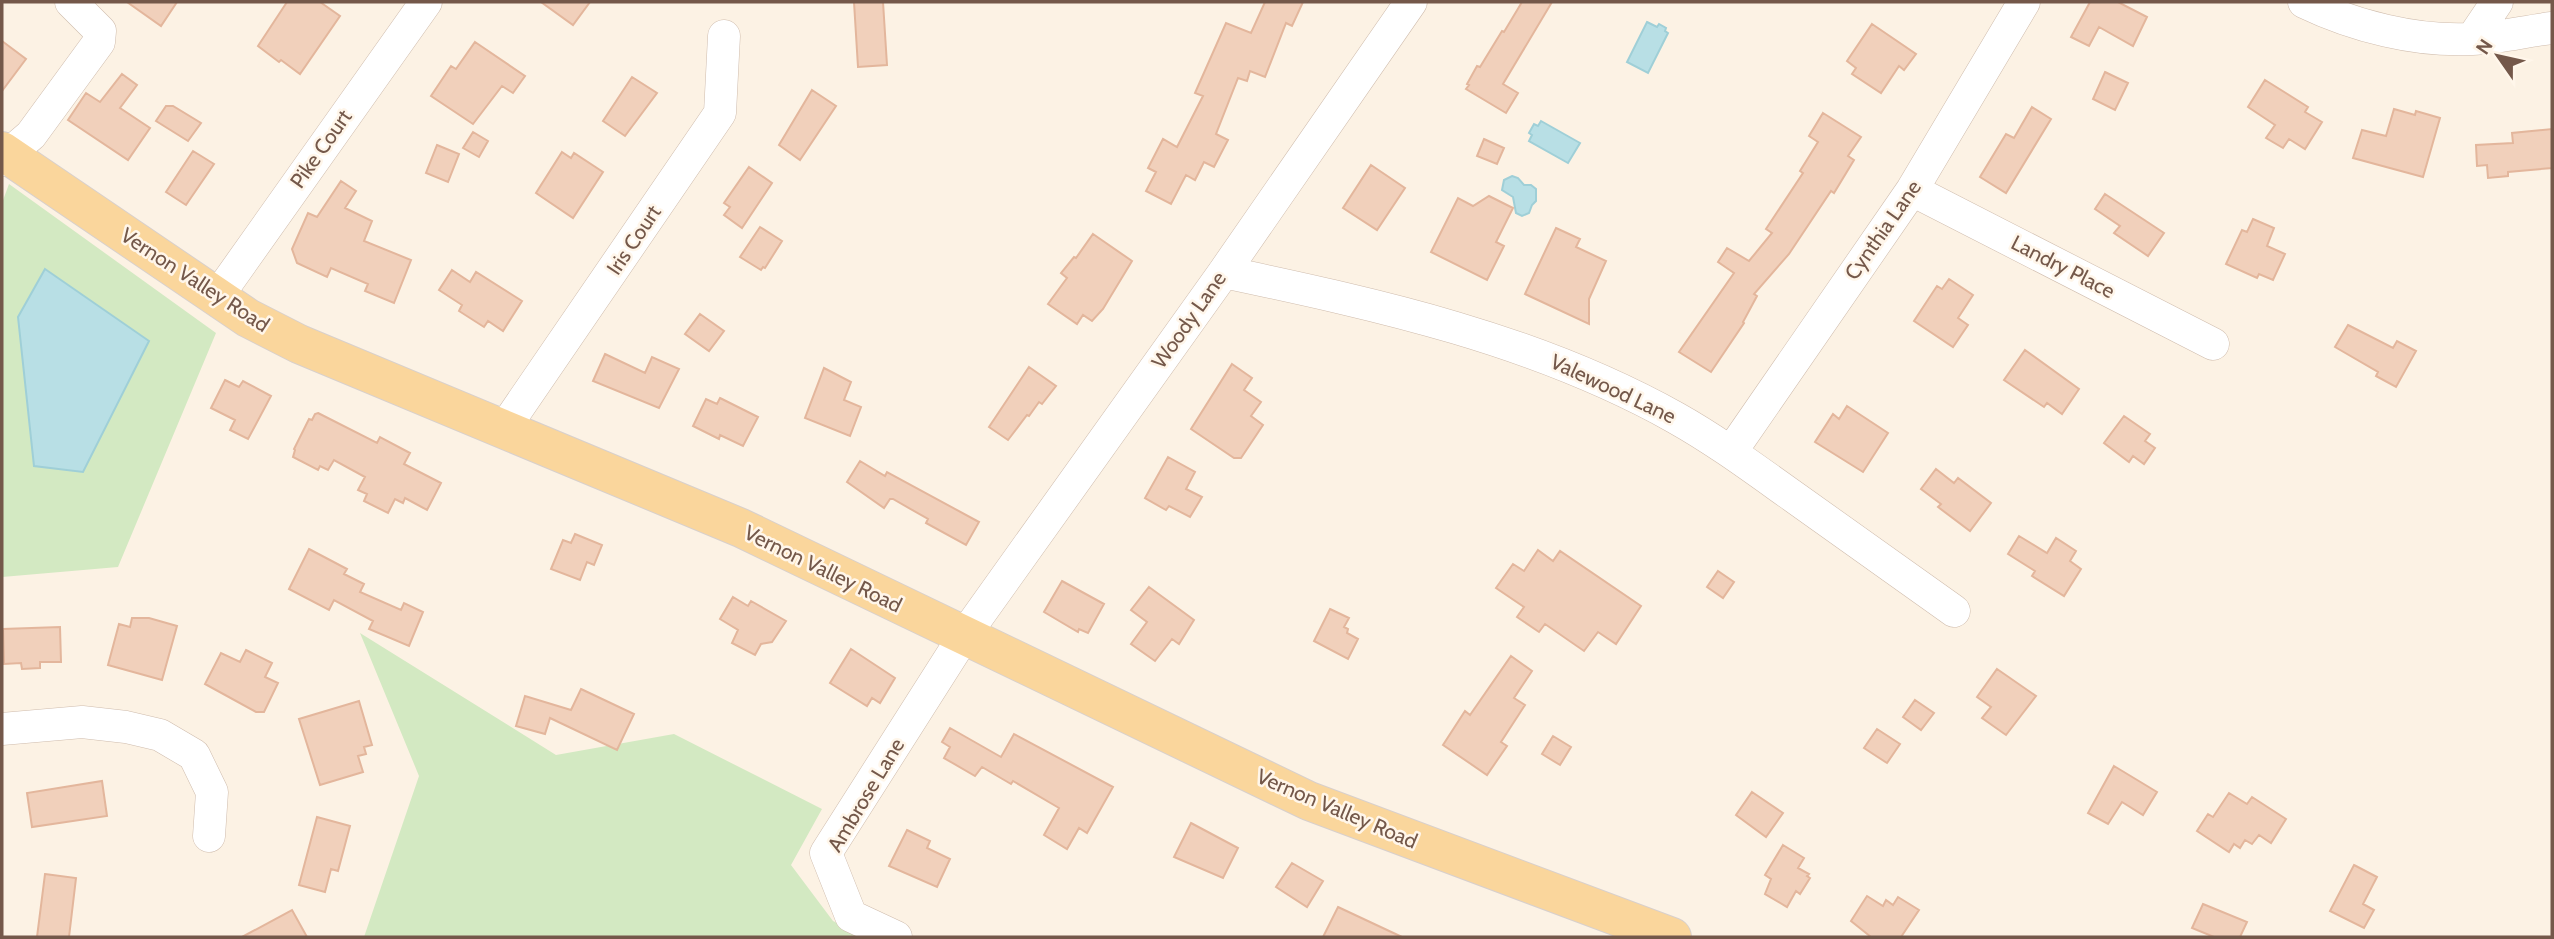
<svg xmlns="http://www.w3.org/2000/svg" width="2554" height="939" viewBox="0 0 2554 939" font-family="Cabin,sans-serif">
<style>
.green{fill:#d3e9c2}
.water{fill:#b8dfe5;stroke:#9fcfd7;stroke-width:2}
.building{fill:#f1d0bb;stroke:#e3b69c;stroke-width:2}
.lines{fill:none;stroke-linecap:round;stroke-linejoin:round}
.minor-casing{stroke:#cfbcad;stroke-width:33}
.major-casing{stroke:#d8d0cc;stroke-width:40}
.minor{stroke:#fff;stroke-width:32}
.major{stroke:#fad69c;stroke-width:38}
.labels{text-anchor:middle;stroke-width:5;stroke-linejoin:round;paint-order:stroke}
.street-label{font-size:21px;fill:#74584a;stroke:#fff6ea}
</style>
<rect width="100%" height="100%" fill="#fcf2e4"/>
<!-- green -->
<path class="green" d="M9,184l207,149 -98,234 -116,10v-374z
M360,633l196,122 118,-21 148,75 -31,56 42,56 32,16h-501l55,-161z"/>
<!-- water -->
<path class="water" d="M1647,22l10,5 2,-3 7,4 -1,3 3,2 -20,40 -21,-11z
M1541,121l39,22 -12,20 -39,-22 3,-6 -3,-2 5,-9 4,2z
M1512,176l6,2 6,7h7l5,4v12l-4,4 -3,8 -7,3 -6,-3 -3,-16 -11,-7 2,-10z
M45,269l104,72 -66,131 -49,-6 -16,-149z"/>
<!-- building -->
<path class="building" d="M127,2h50l-16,24z
M287,2h33l20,14 -40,58 -19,-14 -2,2 -21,-16z
M541,2h49l-17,23z
M854,2h29l4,63 -29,2z
M1265,2h38l-11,24 -6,-3 -21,54 -15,-6 -3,10 -9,-3 -22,56 12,6 -14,27 -10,-5 -9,18 -9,-5 -15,29 -25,-13 10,-19 -8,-4 15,-29 14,8 26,-51 -8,-3 31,-70 25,10z
M1522,2h30l-49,82 15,9 -12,20 -40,-24 3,-4 -2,-1 10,-18 3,1 22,-36 2,1z
M2090,2h28l29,15 -14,29 -34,-19 -10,19 -18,-9z
M1872,24l44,30 -12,16 -5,-4 -18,27 -29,-19 4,-6 -9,-7z
M2,41l24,18 -24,32z
M475,42l50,34 -12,17 -11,-7 -29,38 -42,-28 20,-30 5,3z
M2105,72l23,11 -13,27 -22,-11z
M122,74l15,11 -17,23 30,20 -22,32 -60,-40 18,-27 14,9z
M632,77l25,16 -32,43 -22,-15z
M2265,80l43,27 -3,5 17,10 -17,27 -16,-10 -6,9 -17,-10 9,-13 -27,-18z
M812,90l24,16 -36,54 -21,-15z
M166,106h7l28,17 -13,18 -32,-20z
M2032,107l19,12 -45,74 -26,-16 26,-43 8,4z
M2394,109l21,6 1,-4 24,7 -17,59 -70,-19 9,-28 24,6z
M1823,113l38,24 -13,19 6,4 -20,33 -3,-2 -42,63 -35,40 3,2 -14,26 1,1 -33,49 -32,-20 55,-79 -16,-11 9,-14 22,13 23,-28 -6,-4 37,-56 -3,-2 18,-29 -9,-6z
M2552,129v39l-44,4v4l-20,2 -1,-13 -10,1 -1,-21 37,-2 -1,-10z
M473,132l15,9 -9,16 -16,-9z
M1484,139l20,9 -7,16 -20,-8z
M437,145l22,9 -11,28 -22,-9z
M193,151l21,13 -28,41 -20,-13z
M562,152l9,6 3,-5 29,19 -30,46 -37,-25z
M1371,165l34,23 -28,42 -34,-22z
M749,167l23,16 -30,45 -18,-13 6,-8 -6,-4z
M341,181l15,10 -11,17 27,13 -8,20 47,19 -17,43 -29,-12 3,-7 -37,-16 -4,9 -30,-14 -5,-14 16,-36 9,4z
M2105,194l59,39 -16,23 -34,-23 6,-7 -25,-17z
M1489,196l24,12 -17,34 8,4 -17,34 -56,-28 27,-54 15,8z
M2253,219l21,9 -7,18 18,8 -12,26 -14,-6 -2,4 -31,-14 16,-34 5,2z
M760,227l22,14 -17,27 -2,-1 -2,3 -21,-13z
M1556,228l24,11 -4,8 30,14 -17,38v25l-64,-30z
M1093,234l39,27 -29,48 -11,12 -9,-6 -6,9 -29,-20 19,-26 -6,-5 13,-16 2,1z
M452,270l18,12 6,-10 46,29 -19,30 -15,-10 -4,6 -25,-16 3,-6 -23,-15z
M1949,279l24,16 -15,23 10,7 -15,22 -39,-26 23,-35 5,3z
M700,314l24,17 -15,20 -24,-17z
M2348,325l45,23 4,-7 19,10 -20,36 -20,-11 2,-4 -43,-25z
M2025,350l54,39 -17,25 -15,-11 -3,4 -40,-27z
M605,354l40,19 7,-16 27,12 -20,39 -66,-27z
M1232,364l20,14 -8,12 17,12 -10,14 12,9 -22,33h-7l-43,-29z
M1029,367l27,19 -14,18 -3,-2 -10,14 -2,-1 -19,25 -19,-13z
M824,368l27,14 -7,18 17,7 -11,29 -45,-18z
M225,380l14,7 4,-6 28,15 -23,43 -18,-9 5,-10 -24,-12z
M720,398l38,19 -15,29 -23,-11 -1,4 -26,-13 13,-27 11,5z
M1847,406l41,27 -25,39 -48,-30 18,-28 6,5z
M318,413l59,30 3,-6 30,16 -6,11 37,19 -14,27 -22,-12 -2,5 -8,-4 -7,14 -24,-12 3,-7 -9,-4 7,-13 -31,-17 -6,10 -8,-4 -2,4 -25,-13 2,-7 -1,-1 15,-30 3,1 3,-6z
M2124,416l26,18 -5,7 10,7 -11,16 -11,-8 -4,6 -25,-19z
M1168,457l27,15 -9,17 16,8 -12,20 -21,-11 -3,4 -21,-12z
M860,461l25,15 2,-4 92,50 -13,23 -40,-22 2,-4 -35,-20h-3l-6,9 -37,-26z
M1936,469l18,14 4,-5 33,25 -21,28 -32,-24 3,-3 -20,-15z
M575,534l27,11 -8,20 -7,-3 -7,18 -29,-11 12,-29 8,3z
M2019,536l28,17 9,-15 20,13 -6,10 11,8 -17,27 -32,-20 3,-5 -27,-17z
M309,549l38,20 -3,5 20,10 -4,8 41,18 3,-7 19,9 -14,34 -40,-17 4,-8 -39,-21 -5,10 -40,-21z
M1538,550l15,11 7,-10 81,55 -25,38 -18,-12 -14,19 -39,-27 -6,8 -22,-15 7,-10 -28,-19 17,-24 11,7z
M1718,571l16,11 -11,16 -16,-11z
M1062,581l42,23 -16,29 -9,-4 -1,3 -34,-20z
M1149,587l45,33 -15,24 -7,-5 -17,22 -24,-17 16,-22 -16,-12z
M733,597l15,9 3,-5 35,20 -14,21 -11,2 -6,11 -23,-12 6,-13 -18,-11z
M1330,609l19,9 -5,9 4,2 -1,4 11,6 -10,20 -34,-18z
M132,618h17l28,8 -15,54 -54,-15 11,-41 11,3z
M60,627l1,35h-21v6l-18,1 -1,-6 -17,1 -1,-35z
M851,649l44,29 -15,25 -8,-5 -5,8 -37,-23z
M246,650l26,13 -7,14 13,6 -14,29h-8l-51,-28 16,-31 19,9z
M1511,656l21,15 -18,27 11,7 -24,37 6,4 -20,29 -44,-30 22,-34 5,4z
M1997,669l39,27 -30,39 -24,-17 9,-11 -14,-10z
M581,689l53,25 -17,36 -67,-32 -5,16 -29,-8 9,-30 46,14z
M1915,700l19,13 -13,17 -18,-13z
M359,701l13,44 -8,2 2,7 -8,2 5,16 -43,13 -21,-66z
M950,728l51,29 13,-23 99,53 -26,46 -8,-5 -12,21 -23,-14 15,-27 -46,-27 -2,3 -29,-17 -7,9 -31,-18 6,-11 -8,-5z
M1877,729l23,15 -13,19 -23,-15z
M1553,736l18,11 -11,18 -18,-11z
M2114,766l43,26 -14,23 -21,-13 -14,22 -20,-11z
M102,781l5,35 -75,11 -5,-34z
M1752,792l31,21 -17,24 -30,-22z
M2229,793l18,11 5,-7 34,22 -15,24 -12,-8 -7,9 -7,-4 -5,8 -6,-4 -5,8 -32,-21 11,-17 5,3z
M317,817l33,9 -12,45 -7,-2 -6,23 -26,-7z
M1191,823l47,25 -15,30 -49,-21z
M907,830l23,11 -3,7 23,11 -13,28 -48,-21z
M1783,845l21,13 -6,10 11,6 -2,2 3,2 -10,16 -4,-3 -9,16 -22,-13 6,-15 -6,-4z
M1292,863l31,18 -16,26 -31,-20z
M2354,865l23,12 -14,27 11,6 -10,18 -34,-17z
M45,874l31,4 -7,59h-32z
M1867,896l16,10 3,-6 7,5 5,-8 21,13 -18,27h-30l-20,-16z
M2203,904l44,18 -7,15h-26l-22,-9z
M1338,907l64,30h-79z
M292,910l15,27h-65z"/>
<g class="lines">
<!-- minor casing -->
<g class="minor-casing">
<path id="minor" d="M2304,2c50,24 112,40 168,37 27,-1 54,-8 80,-11
M2472,39l25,-37
M2,160l29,-25 68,-93 1,-11 -29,-29
M1912,190l301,154
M1224,272c155,33 311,67 452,146 41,23 80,52 118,79 54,38 107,76 160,114
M217,297l209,-295
M503,430l217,-317 4,-77
M1731,452l181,-262 112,-188
M2,729l80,-7 44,5 34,8 34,20 18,37 -3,44
M896,937l-45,-21 -25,-63 138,-217 260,-364 187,-270"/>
</g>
<!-- major casing -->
<g class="major-casing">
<path id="major" d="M2,151l246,167 51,26 442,184 568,273 363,136"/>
</g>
<!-- minor -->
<use href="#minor" class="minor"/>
<!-- major -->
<use href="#major" class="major"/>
</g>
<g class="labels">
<!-- street labels -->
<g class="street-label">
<text transform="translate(321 149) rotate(-55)" y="7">Pike Court</text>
<text transform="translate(1883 230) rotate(-55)" y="7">Cynthia Lane</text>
<text transform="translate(634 240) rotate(-56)" y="7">Iris Court</text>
<text transform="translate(2063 267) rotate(27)" y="7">Landry Place</text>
<text transform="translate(195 280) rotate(33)" y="7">Vernon Valley Road</text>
<text transform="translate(1189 320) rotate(-55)" y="7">Woody Lane</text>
<text transform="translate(1613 389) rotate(25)" y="7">Valewood Lane</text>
<text transform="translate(823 569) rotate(26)" y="7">Vernon Valley Road</text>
<text transform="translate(866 795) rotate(-59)" y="7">Ambrose Lane</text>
<text transform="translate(1337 809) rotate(23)" y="7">Vernon Valley Road</text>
</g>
</g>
<!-- border -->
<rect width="2554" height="939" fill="none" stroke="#74584a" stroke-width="7"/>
<!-- north arrow -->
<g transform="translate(2498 56) rotate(304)" stroke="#fff6ea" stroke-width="5" paint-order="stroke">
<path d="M0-5L12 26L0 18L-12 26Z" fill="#74584a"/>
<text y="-10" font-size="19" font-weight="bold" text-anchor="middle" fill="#74584a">N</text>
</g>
</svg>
